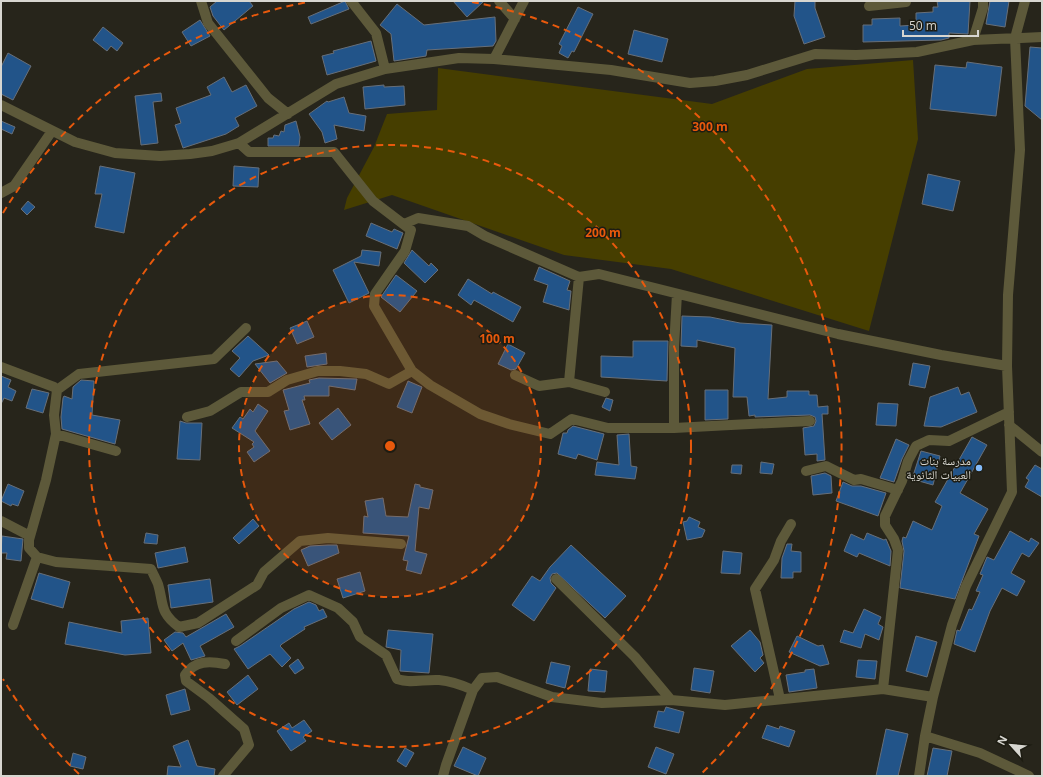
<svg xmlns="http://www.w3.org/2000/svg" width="1043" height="777" viewBox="0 0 1043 777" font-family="'Open Sans','Noto Naskh Arabic',sans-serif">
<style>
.green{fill:#463e00}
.building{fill:#225489;stroke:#676f79}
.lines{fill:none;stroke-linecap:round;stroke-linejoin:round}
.minor{stroke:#5d593a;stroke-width:10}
.ring{fill:none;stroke:#e8590c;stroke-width:2;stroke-dasharray:7 5}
.poi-dot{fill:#84bcfb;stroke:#1d1c12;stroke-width:1.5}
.labels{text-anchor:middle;stroke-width:3;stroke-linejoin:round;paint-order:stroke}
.poi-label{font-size:12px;fill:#d7d6d0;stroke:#1d1c12;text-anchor:end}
.centre{fill:#e8590c;stroke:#1d1c12;stroke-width:2}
.ring-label{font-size:12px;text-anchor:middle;font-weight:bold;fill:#e8590c;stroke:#1d1c12;stroke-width:3;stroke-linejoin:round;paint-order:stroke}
</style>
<rect width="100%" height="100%" fill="#27251b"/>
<!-- green -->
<path class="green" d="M913,60l5,79 -49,192 -198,-62 -107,-14 -172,-60 -48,15 3,-12 27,-51 13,-33 50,-4 1,-42 274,36 95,-35z"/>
<!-- building -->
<path class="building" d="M217,1h32l4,5 -29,24 -11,-14 -3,-9z
M345,1l4,8 -38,15 -3,-7z
M453,1h31l-17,16z
M795,1h20v7l10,29 -21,7 -10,-28z
M937,1h33l-2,33 -19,-1v5l-8,2 -78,2v-17h9v-6l28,-1v8l16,-1v-12l17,-1v-5h5z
M990,1h19l-4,26 -19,-3z
M397,4l27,21 71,-8 1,24 -3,5 -66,4 -1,6 -32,5 -3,-27 -11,-9z
M578,7l15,7 -19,38 -2,-1 -4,7 -9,-5 3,-7 -3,-2z
M200,20l10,16 -19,10 -9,-14z
M103,27l20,16 -6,8 -6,-5 -4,5 -14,-11z
M634,30l34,9 -6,23 -34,-8z
M371,41l5,20 -49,14 -5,-19 12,-3 -1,-2z
M1030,47l12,1v72l-17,-14z
M8,53l23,13 -18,34 -12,-6v-27z
M967,62l35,5 -6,49 -66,-7 5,-44 31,3z
M224,77l8,15 14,-7 11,21 -22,12 4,8 -13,8 -43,14 -8,-23 6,-2 -5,-15 35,-13 -4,-8z
M384,85v2l20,-1 1,19 -40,4 -2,-22z
M161,93l1,8 -9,1 5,41 -17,2 -6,-49z
M344,97l5,16 17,3 -2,15 -30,-6 3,14 -12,4 -3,-11 -13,-18 18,-13 1,1z
M1,121l14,6 -3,7 -11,-5z
M296,121l4,16 -1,9h-31v-8h5l1,-3 5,1 2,-5 3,1 1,-7z
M100,166l35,7 -11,60 -29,-6 7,-33h-7z
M234,166l25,2 -1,19 -25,-1z
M928,174l32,7 -7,30 -31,-7z
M28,201l7,6 -8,8 -6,-6z
M371,223l21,9 2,-3 9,4 -6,16 -31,-13z
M362,250l19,2 -2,14 -25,-4 15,31 -20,10 -16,-33 28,-14z
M412,250l17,16 2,-3 7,7 -13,13 -21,-20z
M539,267l31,14 -3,9 4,1 -2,19 -26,-8 5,-17 -14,-5z
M396,275l21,16 -17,21 -19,-15z
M468,279l24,15 1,-2 28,15 -8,15 -39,-22 -3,5 -13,-10z
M682,316l28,1 30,6 32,2 -4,74 19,-2v-6h22v4h8l1,12 10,-1v8h-6l3,46 -8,1v-7l-12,1 -2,-27 11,-2 2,-5 -1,-4 -5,-2 -55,2v-2l-6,1 -2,-19h-14l2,-49 -38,-8v7l-16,-1z
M307,321l7,16 -17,7 -7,-16z
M248,336l21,19 -16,6 -14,16 -9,-8 10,-11 -8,-7z
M633,341h35l-1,40 -66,-4v-21l32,1z
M508,344l17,9 -9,16 -5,1 -13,-6z
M326,353l1,11 -20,3 -2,-11z
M277,361l10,12 -17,10 -15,-19z
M913,363l17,3 -5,22 -16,-3z
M1,376l10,4 -3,7 8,4 -4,10 -8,-3 -3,6z
M319,378l38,1 -2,11 -26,-4v10h-25l1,4h-3l8,24 -20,6 -6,-19 5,-1 -6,-20 27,-7 -1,-3z
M81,380l13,1 -2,34 28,5 -5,24 -53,-15 -1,-12 2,-19 1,-2 8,3 1,-12z
M408,381l14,6 -10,26 -15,-6z
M958,387l3,8 8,-3 8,20 -36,15 -17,-1 6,-29z
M32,389l17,4 -6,20 -17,-5z
M705,390h23v29l-23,1z
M606,398l7,2 -3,11 -8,-4z
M878,403l20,1 -2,22 -20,-1z
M258,404l10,7 -13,20 15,20 -16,11 -7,-10 7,-5 -2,-3 2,-2 -22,-14 8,-11 3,2 7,-10 3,3z
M338,408l13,17 -19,15 -13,-17z
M180,421l6,2h16l-2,37 -23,-1z
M573,426l31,8 -7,26 -19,-6 -2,5 -18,-5 5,-21h4l1,-3z
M629,434l2,32 6,1 -2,12 -40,-4 2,-13 22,3 -2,-30z
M972,437l15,8 -27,48 28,16 -14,25 5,2 -24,63 -55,-11 4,-37 -2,-10 1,-4 3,1 7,-17 19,9 10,-24 -7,-4z
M896,439l13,6 -7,14 -8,23 -14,-4z
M921,451l19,5 -7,29 -21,-6z
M761,462l13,2 -2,10 -12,-1z
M732,465h10l-1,9 -10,-1z
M1035,465l7,4v28l-17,-10 4,-7 -3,-2z
M825,473l6,3 1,17 -19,2 -2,-19z
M843,482l9,4h9l25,7 -8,23 -42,-15z
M8,484l16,7 -6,15 -6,-2 -1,2 -10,-5z
M415,484l5,1v2l13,3 -4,19 -10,-2 -4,44 12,3 -6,20 -15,-4 2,-9 -5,-1 6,-24 -46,-3 1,-17 4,1 -3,-16 18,-3 3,18 22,1z
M689,517l11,5 -2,5 7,3 -3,7 -15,3 -4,-18 4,-1z
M253,519l6,7 -20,18 -6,-6z
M1010,531l19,11 2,-4 8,5 -10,14 -7,-4 -11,20 14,8 -8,15 -15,-8 -12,23 -15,41 -21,-8 3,-14 3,1 9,-22 3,1 8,-18 -4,-1 7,-16 -3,-1 7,-17 7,3z
M146,533l12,2 -1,9 -13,-1z
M867,533l17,7 2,-1 5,12 -1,15 -31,-13 -2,4 -13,-6 7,-17 13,6z
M2,536l21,3 -2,22 -15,-2 1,-6h-6z
M787,544h5l-1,7 10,1v20h-8v6h-12l1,-20z
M328,545h9l2,8 -31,13 -7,-16 9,-4z
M571,545l55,51 -21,22 -48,-45 -5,1 -2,4 1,5 5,5 -22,33 -22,-16 20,-29 8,5 10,-14z
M185,547l3,15 -30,6 -3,-15z
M723,551l19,2 -2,21 -19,-1z
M360,572l5,19 -22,7 -6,-19z
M39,573l31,9 -7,26 -32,-9z
M210,579l3,23 -42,6 -3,-23z
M309,602l7,3 3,6 4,-2 4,8 -23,10 1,2 -23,15 -2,2 11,12 -9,9 -12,-13 -22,15 -14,-20 6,-3 54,-37z
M864,609l17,8 -3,7 5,3 -4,13 -14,-6 -4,14 -21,-6 4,-12 9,3z
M226,614l8,13 -34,19 5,10 -14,4 -8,-17 -11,8 -8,-11 11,-8 8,1 3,4z
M148,618l3,35 -26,2 -60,-11 4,-22 53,11 -1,-12z
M388,630l45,4 -4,39 -29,-2 1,-21 -15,-3z
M750,630l10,12 3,13 -3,3 4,5 -9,9 -24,-26z
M797,636l21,10 5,-1 6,19 -9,2 -31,-14z
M916,636l21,6 -10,35 -21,-6z
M298,659l6,9 -9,6 -6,-8z
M858,660l19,1 -2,18 -19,-2z
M551,662l19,4 -5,22 -19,-5z
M694,668l20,3 -4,22 -19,-3z
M590,669l17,2 -2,21 -17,-1z
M814,669l3,19 -28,4 -3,-17 19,-3v-2z
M248,675l10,14 -21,16 -10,-13z
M185,689l5,21 -19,5 -5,-20z
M666,707l18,5 -5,21 -25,-6 4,-16 6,1z
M304,720l8,11 -9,6 3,4 -15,10 -14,-20 12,-8 3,5z
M767,725l12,4 1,-3 15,5 -6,16 -27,-9z
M886,729l22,5 -10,42h-22z
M188,740l9,26 18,3 -1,7h-47l1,-10 13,1 -8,-21z
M463,747l23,11 -8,18 -24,-10z
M656,747l18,7 -8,20 -18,-7z
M405,748l9,5 -8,14 -9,-6z
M933,748l19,3 -5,25h-20z
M73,753l13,4 -3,12 -13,-3z"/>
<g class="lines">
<!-- minor -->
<path class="minor" d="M201,1l7,22 60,75 20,16
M351,1l25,32 9,36
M499,1l16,18
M869,6l37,-4
M973,40l10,-32v-7
M494,59l30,-58
M1,105l74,37 40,11 45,3 30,-2 22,-3 27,-8 97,-59 49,-15 74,-11 35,1 117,11 79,13 25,-2 32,-6 68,-21 41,1 61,-3 56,-12 69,-3
M239,143l10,9h85l39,49 38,29 -6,21 -30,43 -1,12 38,65 18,14 50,29 29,10 41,10 22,-15 36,9h66l136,-7
M1,193l13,-7 38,-55
M404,224l14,-6 50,8 17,10 94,41 20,-3 239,60 103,21 66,11
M1,367l53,20 3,3 -3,25 2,19 -10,46 -17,60v8l8,9 19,5 95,7c2,5 5,10 7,15 6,20 1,28 21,43l19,-4 59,-38 7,-13 36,-31 28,-3 73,6
M515,375l24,11 30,-4 36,10
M569,382l10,-105
M57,390l22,-16 135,-15 32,-31
M187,417l23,-6 31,-19h27l19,-12 31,-9h22l26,3 23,10 23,-13
M1009,425l33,27
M674,428v-81l3,-53
M56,434l60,17
M806,471l20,-5 28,14 7,-1 37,11
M1,521l29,15
M556,579l79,78 36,43
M13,625l24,-68
M236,641l45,-33 28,-13 29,13 15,14 7,15 26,18 11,24c14,5 27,0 42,1 12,1 23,5 34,10
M883,689l15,-139 -4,-11 -9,-14v-9l17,-35 6,-20 8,-15 13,-6 20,1 60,-29
M780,699l-25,-110 19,-29 7,-19 10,-17
M925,736l55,17 49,23
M223,776l26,-31 -5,-16 -35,-31 -23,-17 -1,-6c10,-15 25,-14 40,-11
M443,776l3,-11 27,-75 9,-12 15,-1 55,20 50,6 69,-3 54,5 158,-16 50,8
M919,776l6,-40 8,-39 19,-72 14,-39 46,-94 -5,-126 1,-71 12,-145 -5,-112 10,-37"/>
</g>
<!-- distance rings -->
<circle cx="390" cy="446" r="151" fill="#e8590c" fill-opacity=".12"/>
<g class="ring">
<circle cx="390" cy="446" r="151"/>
<circle cx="390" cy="446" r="301"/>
<path d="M79 774A452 452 0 0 1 3 679M3 213A452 452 0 0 1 308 2M472 2A452 452 0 0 1 701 774"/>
</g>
<!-- markers -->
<circle class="poi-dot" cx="979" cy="468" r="4"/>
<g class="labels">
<!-- poi labels -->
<g class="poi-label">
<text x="971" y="465">مدرسة بنات<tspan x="971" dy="14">العبيات الثانوية</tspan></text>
</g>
</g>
<circle cx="390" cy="446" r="6" class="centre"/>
<g class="ring-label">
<text x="710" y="131">300 m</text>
<text x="603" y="237">200 m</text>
<text x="497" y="343">100 m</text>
</g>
<!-- border -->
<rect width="1043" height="777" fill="none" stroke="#d7d6d0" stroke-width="4"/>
<!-- north arrow -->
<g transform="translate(1011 745) rotate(297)" stroke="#1d1c12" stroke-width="3" paint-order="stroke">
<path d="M0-3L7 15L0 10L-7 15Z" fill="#d7d6d0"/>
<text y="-6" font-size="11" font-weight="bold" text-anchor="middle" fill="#d7d6d0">N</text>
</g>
<!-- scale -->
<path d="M903 30v6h75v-6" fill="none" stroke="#d7d6d0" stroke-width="2"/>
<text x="909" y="30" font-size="12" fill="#d7d6d0" stroke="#1d1c12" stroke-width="3" paint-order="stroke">50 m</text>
</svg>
